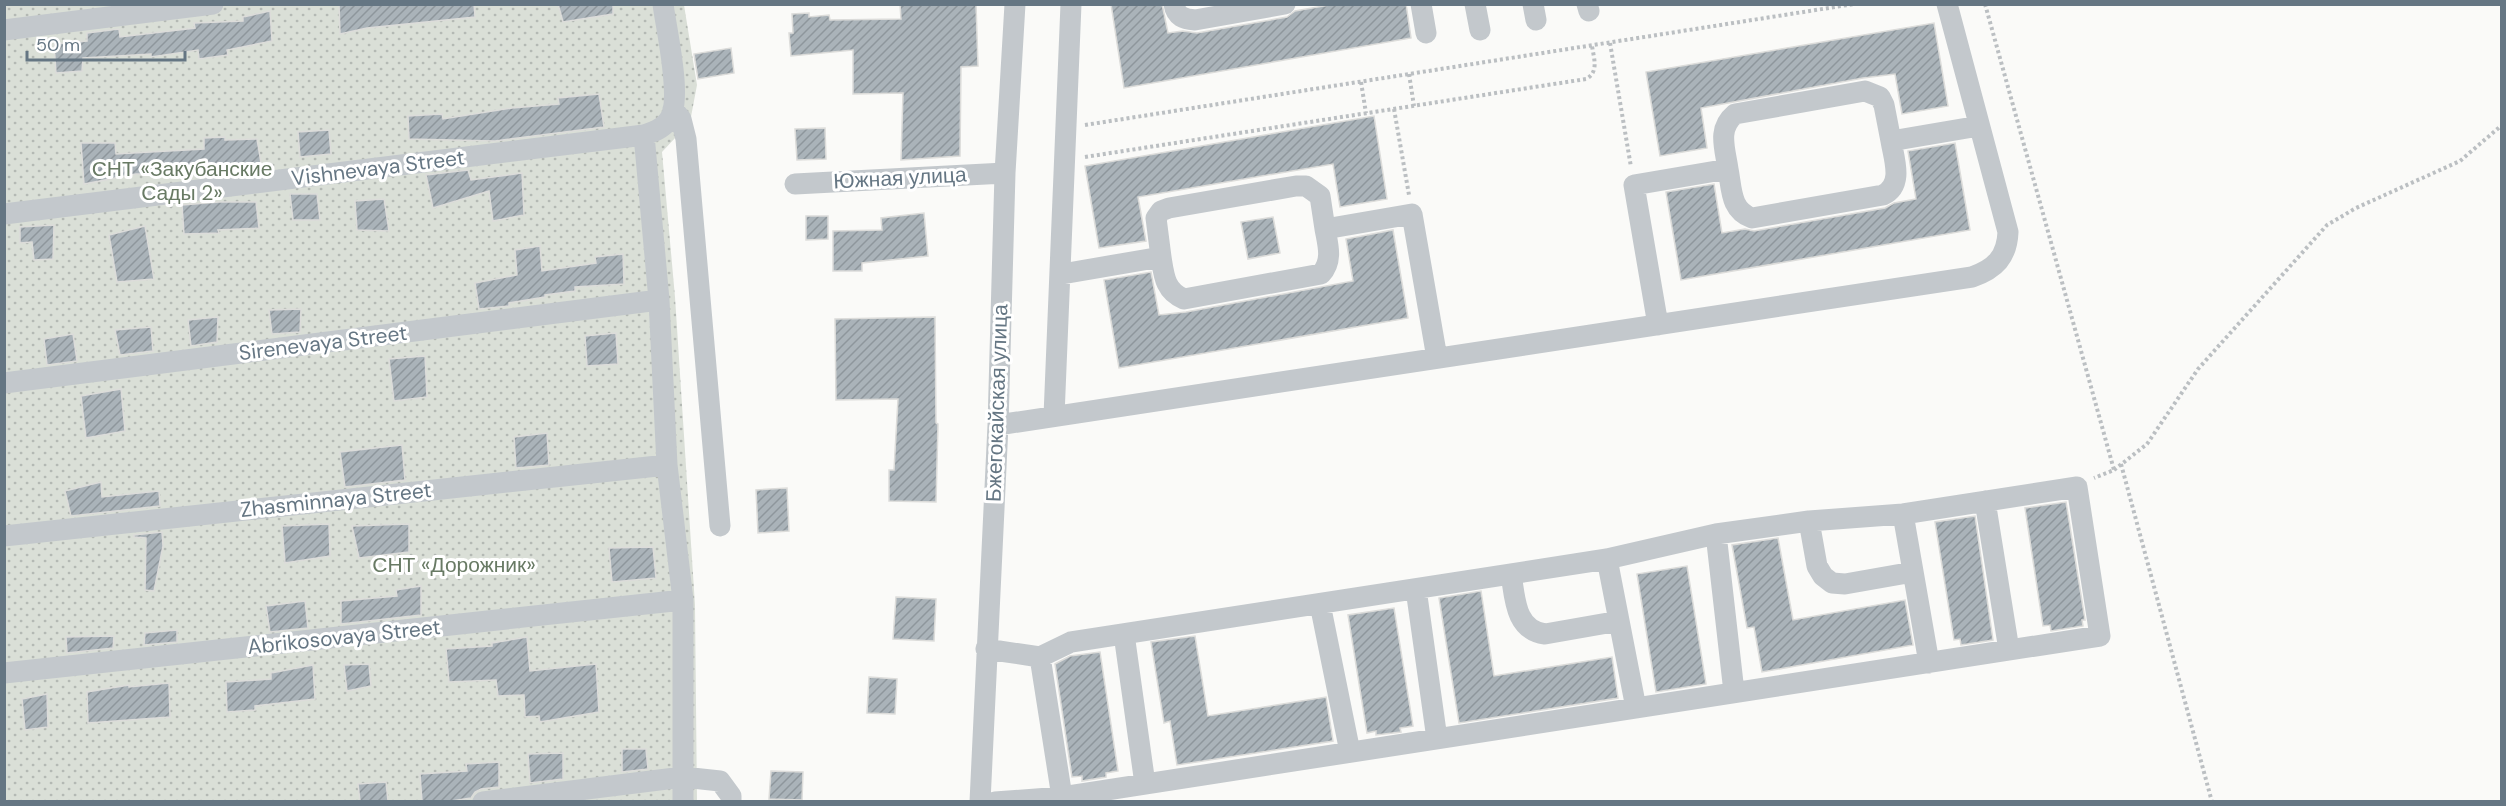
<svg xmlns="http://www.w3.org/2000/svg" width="2506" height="806" viewBox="0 0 2506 806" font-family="'DM Sans',sans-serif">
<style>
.park{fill:url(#park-dots)}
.building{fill:url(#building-hatch);stroke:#dcdcda;stroke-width:1.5}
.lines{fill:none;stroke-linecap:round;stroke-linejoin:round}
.path{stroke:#bbbfc2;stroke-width:4;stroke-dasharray:3 3;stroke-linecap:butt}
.minor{stroke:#c3c8cc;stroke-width:21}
.labels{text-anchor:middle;stroke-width:6;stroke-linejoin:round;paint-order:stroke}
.street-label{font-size:21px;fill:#657683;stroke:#fff}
.park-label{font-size:21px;fill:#687a64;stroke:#fff}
</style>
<defs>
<pattern id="park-dots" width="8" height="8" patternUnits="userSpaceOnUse" patternTransform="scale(1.5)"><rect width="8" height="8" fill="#dadfd7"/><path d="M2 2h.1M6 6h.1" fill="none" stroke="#b4b9b4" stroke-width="1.8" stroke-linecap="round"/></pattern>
<pattern id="building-hatch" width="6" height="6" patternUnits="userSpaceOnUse" patternTransform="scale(1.5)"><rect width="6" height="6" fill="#aab3b9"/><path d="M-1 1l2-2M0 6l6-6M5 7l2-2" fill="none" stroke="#8e969c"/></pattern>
</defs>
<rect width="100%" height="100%" fill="#fafaf8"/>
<!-- park -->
<path class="park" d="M5,5h679l13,80 -7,37 -28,30 13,145 20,308 2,196 -692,1z"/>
<!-- building -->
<path class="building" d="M339,4h135l1,13 -108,11 -27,6z
M558,4h55v10l-50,8z
M900,4h76l2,62 -17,1 -1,89 -59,4 2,-67 -50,1v-44l-62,6 -2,-23h4l-1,-19 17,-1v4l20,-2 1,5 71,-1z
M1111,4h51l6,29 15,-2 14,2 90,-16 8,-6 40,-7h71l5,34 -287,50z
M270,11l2,30 -45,9 1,5 -29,4 -1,-9 -47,7v-3l-68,4 -1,13 -26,2 -2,-29 33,-3v-8l32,-4 1,8 75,-9 -1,-5 49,-2v-4z
M1934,23l14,83 -46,8 -7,-40 -32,4 -162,30 6,40 -47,8 -14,-84z
M731,48l3,25 -36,6 -4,-25z
M599,94l5,33 -109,14 -86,-2 -1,-23 34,-2 1,5 69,-11 47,-4 -1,-6z
M1374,116l13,83 -47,8 -7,-43 -195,33 8,44 -47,7 -14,-82z
M825,128l1,31 -29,1 -2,-31z
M329,130l2,24 -31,3 -2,-25z
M225,137v3l32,-1 4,24 -29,4 -50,3v4l-19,2 -1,-2h-26l-52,10 -3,-41h34l1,11 88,-5v-11z
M1955,143l15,87 -289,50 -15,-88 48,-8 8,49 23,-4 9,2 131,-23 9,-5 22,-4 -8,-48z
M468,170l3,10 51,-7 2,42 -31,6 -4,-30 -56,17 -7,-33z
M290,194h27l3,26h-27z
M384,199l5,32 -32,-1 -2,-29z
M219,202h37l3,26 -41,2 1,3 -35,1 -2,-29z
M924,213l4,43 -66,7v8h-29v-40l49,-1 -1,-12z
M806,216h22v23l-22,1z
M1273,217l7,36 -32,6 -7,-37z
M54,225l-1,34 -19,1 -2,-18 -12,1v-16z
M145,226l9,53 -37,3 -8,-47z
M1393,230l15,88 -289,50 -15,-88 47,-8 8,43 27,-3 167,-31 -7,-42z
M540,246l2,25 54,-8 -1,-6 28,-3 1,30 -49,3v4l-30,4v2l-36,6v3l-30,3 -4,-26 42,-8 -2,-25z
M301,309l-1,23 -28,2 -3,-24z
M218,317l-1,25 -26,4 -3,-26z
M935,317l1,106 2,1 -2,78 -47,-1v-31h5l4,-71 -62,1 -1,-81z
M151,327l2,24 -33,4 -5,-25z
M616,333l2,31 -31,2 -2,-30z
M73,334l4,27 -30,4 -3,-26z
M425,356l2,41 -33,4 -5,-42z
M121,389l4,42 -39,7 -5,-42z
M547,433l2,32 -33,3 -2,-31z
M402,445l3,35 -60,7 -5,-35z
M101,482l1,15 57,-6 1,15 -89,10 -6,-25z
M787,488l2,43 -31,2 -2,-43z
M2066,502l19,118h-3l1,6 -32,5 -1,-6 -7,1 -18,-118z
M1975,516l18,124 -32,5 -1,-6 -6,1 -19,-118z
M329,524l1,32 -45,7 -3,-37z
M409,524v28l-50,6 -7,-32z
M162,532l1,14 -9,45 -9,-1 1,-52 -12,-1v-2z
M1778,538l15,82 112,-20 8,45 -151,27 -8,-45 -7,1 -15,-83z
M653,547l3,31 -44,4 -3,-34z
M1687,566l19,118 -50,8 -19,-118z
M421,586v29l-80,9v-23l56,-5 -1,-6z
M1481,591l13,85 118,-19 6,41 -159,25 -20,-125z
M896,597l40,2 -2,42 -41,-2z
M305,601l3,27 -38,4 -4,-26z
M1394,608l19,118 -13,2 1,4 -25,3v-4l-9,2 -19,-118z
M177,630v12l-33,3 1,-12z
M114,636l-1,12 -46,5 -1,-16z
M1195,636l13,80 118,-19 7,44 -156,24 -7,-44 -6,2 -13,-81z
M527,637l3,34 66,-7 3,48 -59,10 -1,-6 -14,1 -1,-22 -26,1 -2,-16 -47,2 -3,-33 46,-3v-3z
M1100,652l18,119 -12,2v4l-24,4v-5l-10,1 -17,-113 15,-8z
M369,664l2,22 -24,5 -3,-26z
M313,665l2,34 -60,7v4l-28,2 -1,-30 45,-3v-6z
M869,677l28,2 -2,35 -28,-1z
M169,683l1,34 -82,6 -1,-31 42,-7v2z
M47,694l1,33 -23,3 -3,-31z
M622,749h24l2,20 -26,3z
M563,753v26l-33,4 -2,-29z
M499,762v25l-18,2 -6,3 -4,6 -20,3h-29l-2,-27 47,-3 -1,-7z
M771,771l32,1 -1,28 -33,-1z
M386,782l2,19h-28l-2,-17z"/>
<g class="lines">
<!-- path -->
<path class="path" d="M1985,4l129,466 -20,8
M1610,43l21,124
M1409,74l5,32
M1361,82l5,31
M1394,109l15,86
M1085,125l769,-121
M1085,157l501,-78c13,-7 8,-20 6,-33
M2121,464l91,338
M2114,470l33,-26 51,-75 129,-144 29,-17 104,-47 42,-36"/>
<!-- minor -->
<path class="minor" d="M1174,4c2,13 10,15 21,16l90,-16
M1421,4l5,29
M1475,4l5,26
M1533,4l3,16
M1587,4l2,7
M4,30l209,-26
M673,109l8,10 5,20 34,387
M644,135l15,165 8,165 16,135v202
M1728,169c4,20 2,41 24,49l131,-23c21,-10 11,-36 8,-54
M795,184l210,-11
M4,214l640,-79c9,-3 18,-6 24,-14 16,-17 -2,-92 -5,-117
M1161,257c3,19 4,34 23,42l137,-25c12,-13 7,-29 4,-45
M1062,274l99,-17 -5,-39 5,-7 8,-3 127,-22h10l14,10 5,33 87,-15 25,144
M1658,325l-24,-140 94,-16c-3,-21 -11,-40 7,-55l130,-23 15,6 4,8 7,36 88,-15
M4,383l655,-83
M1054,416l17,-412
M998,425l974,-148c23,-8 35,-20 36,-45l-61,-228
M1985,501l24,149
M1903,514l26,149
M1809,521l8,45 6,10 9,7 13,1 68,-12
M1716,534l18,158
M4,536l663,-71
M1607,559l29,149
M1511,574c4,24 4,56 34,60l74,-13
M1416,589l21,150
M1320,604l30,148
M1124,634l21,150
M986,649l54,8
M4,673l679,-73
M483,802l200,-25 37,4 11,15v6
M980,802l18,-377 7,-252 10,-169
M995,802l67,-5 1038,-161 -23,-149 -174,27 -94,7 -93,13 -109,25 -536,83 -31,15 22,140"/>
</g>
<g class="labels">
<!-- street labels -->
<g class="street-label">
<text transform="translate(378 168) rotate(-7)" y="7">Vishnevaya Street</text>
<text transform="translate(900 178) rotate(-3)" y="7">Южная улица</text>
<text transform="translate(323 343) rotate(-7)" y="7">Sirenevaya Street</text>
<text transform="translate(997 403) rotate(-88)" y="7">Бжегокайская улица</text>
<text transform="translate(336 500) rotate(-6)" y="7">Zhasminnaya Street</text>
<text transform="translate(344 637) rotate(-6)" y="7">Abrikosovaya Street</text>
</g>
<!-- park labels -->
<g class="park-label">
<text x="182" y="176">СНТ «Закубанские<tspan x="182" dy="24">Сады 2»</tspan></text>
<text x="454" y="572">СНТ «Дорожник»</text>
</g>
</g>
<!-- border -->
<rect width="2506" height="806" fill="none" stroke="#657683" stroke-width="12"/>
<!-- scale -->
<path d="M27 51v9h158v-9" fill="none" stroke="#657683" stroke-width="3"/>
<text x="36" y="51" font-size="18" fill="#657683" stroke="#ffffff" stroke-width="4.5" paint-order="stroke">50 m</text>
</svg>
